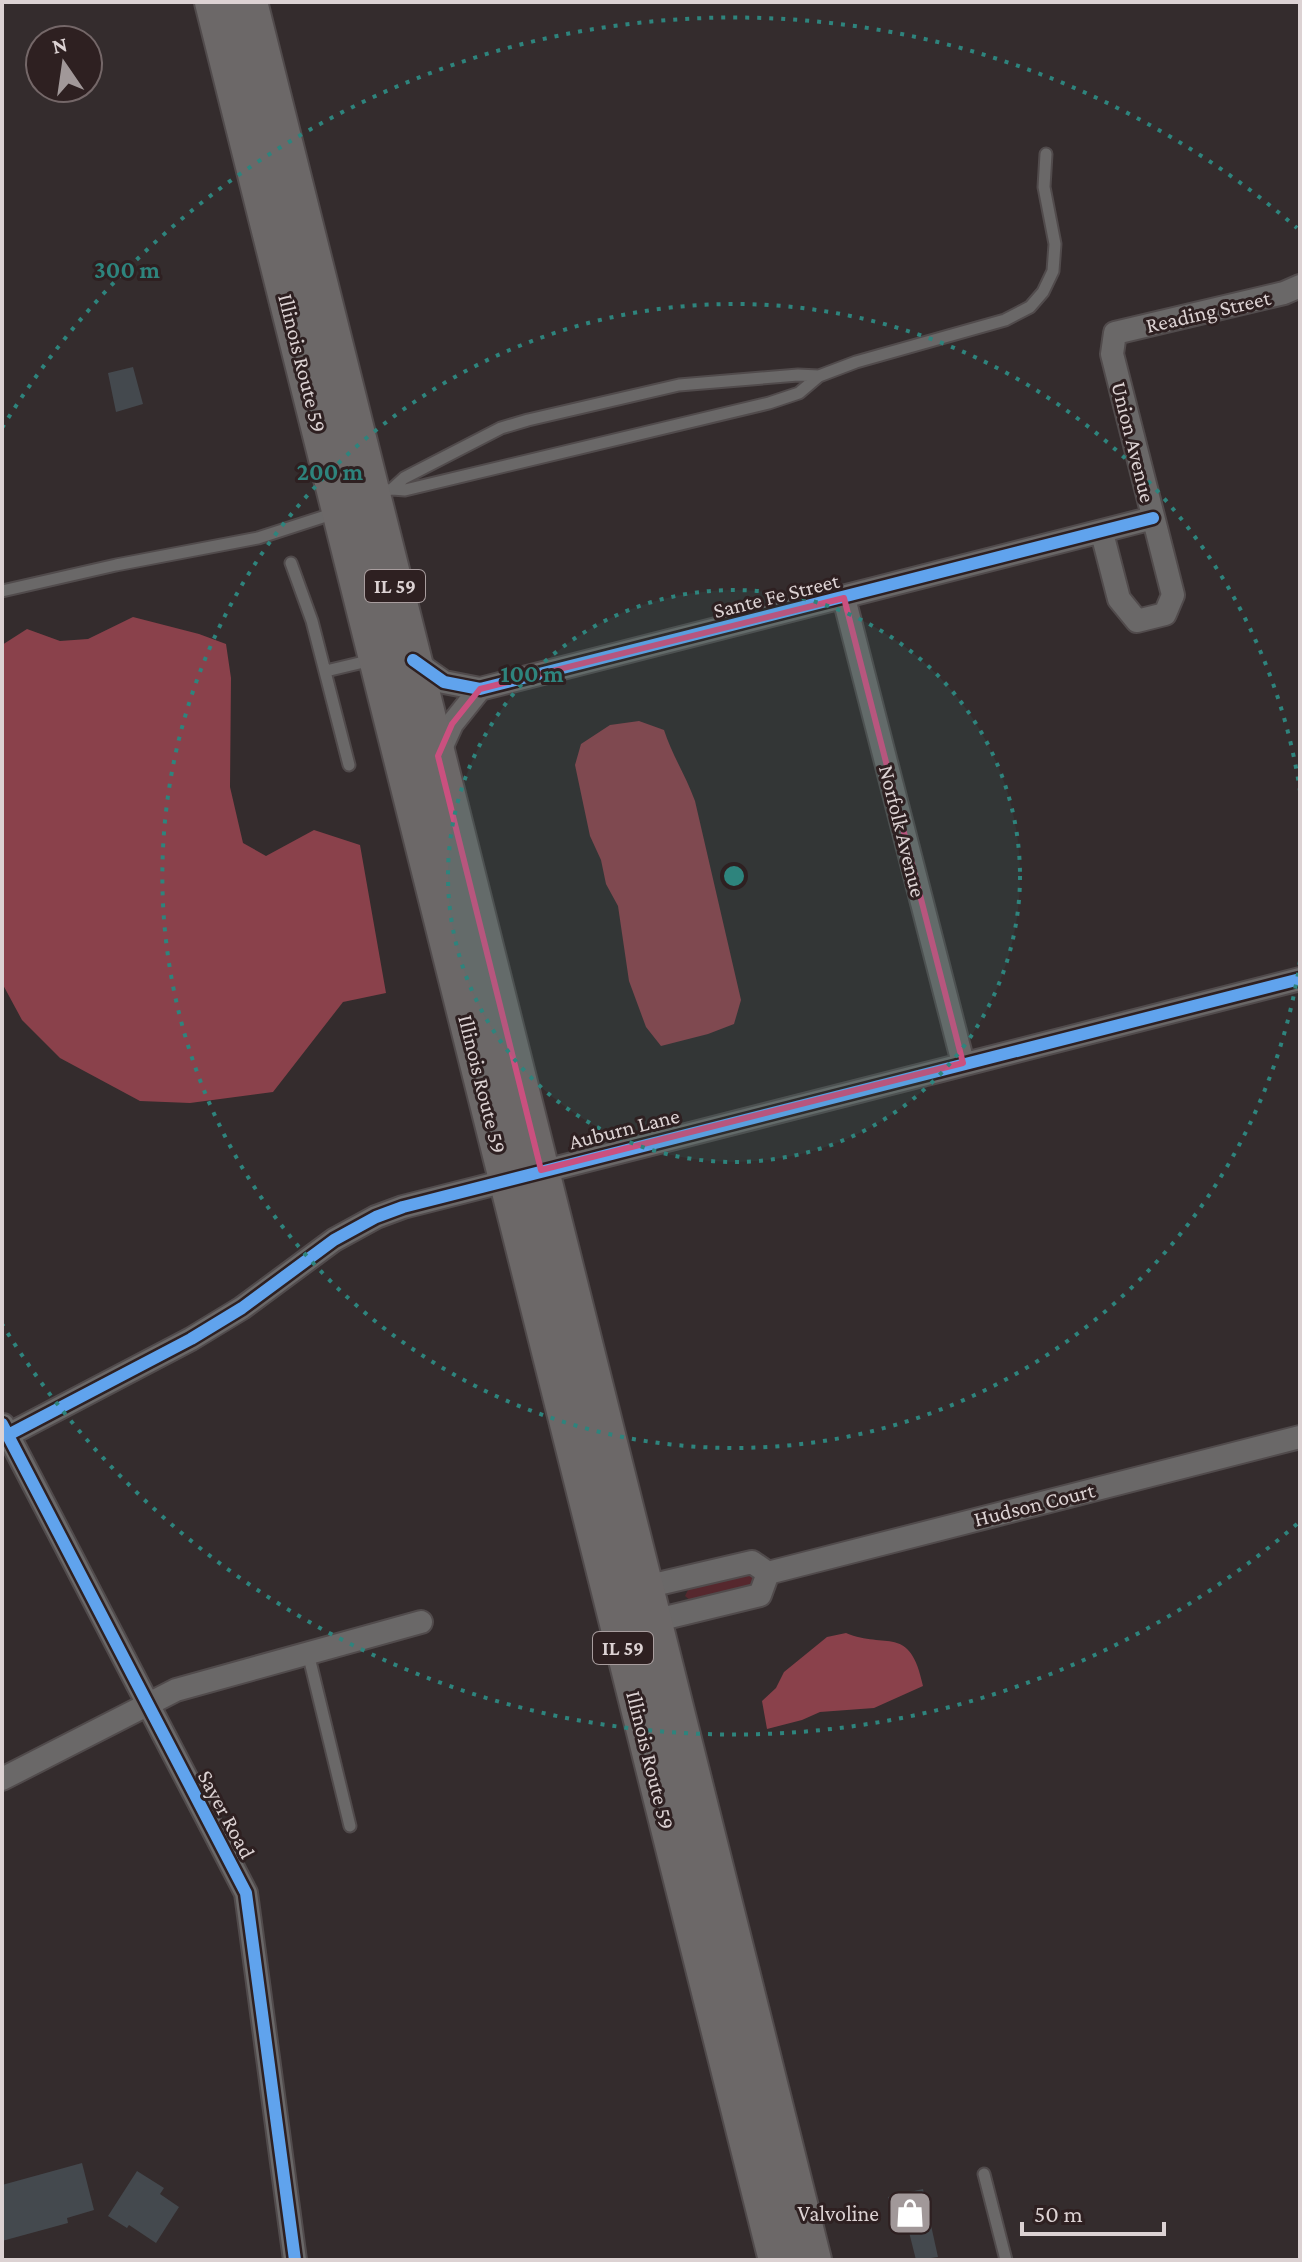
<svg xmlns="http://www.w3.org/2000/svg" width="1302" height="2262" viewBox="0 0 1302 2262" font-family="'Crimson Pro',serif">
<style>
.green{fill:#56282e}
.water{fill:#8a414b}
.building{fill:#44494e}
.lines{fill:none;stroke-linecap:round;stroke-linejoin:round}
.lane-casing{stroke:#514b4c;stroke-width:15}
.street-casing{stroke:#514b4c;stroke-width:26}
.primary-casing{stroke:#514b4c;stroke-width:40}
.lane{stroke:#6a6868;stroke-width:11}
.street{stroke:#6a6868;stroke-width:22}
.primary{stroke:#6c6868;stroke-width:36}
.cycleway-casing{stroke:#2e2021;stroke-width:17}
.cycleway{stroke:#60a3ed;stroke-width:12}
.marked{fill:none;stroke:#ca507f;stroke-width:6;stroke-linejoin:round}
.ring{fill:none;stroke:#2e847d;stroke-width:4;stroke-dasharray:4 8}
.labels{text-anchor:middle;stroke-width:6;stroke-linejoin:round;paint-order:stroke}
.shield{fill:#2e2021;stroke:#a89d9e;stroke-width:2}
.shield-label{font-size:20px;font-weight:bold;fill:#dcd2d3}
.street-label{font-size:22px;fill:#dcd2d3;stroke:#2e2021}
.poi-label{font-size:22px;fill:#dcd2d3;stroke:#2e2021;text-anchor:end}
.centre{fill:#2e847d;stroke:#2e2021;stroke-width:4}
.ring-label{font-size:24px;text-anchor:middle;font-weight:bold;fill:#2e847d;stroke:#2e2021;stroke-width:6;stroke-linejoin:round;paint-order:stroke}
</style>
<rect width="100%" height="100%" fill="#342c2d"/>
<!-- green -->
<path class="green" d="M748,1572l7,6 -2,8 -62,15 -6,-5 4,-8z"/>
<!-- water -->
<path class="water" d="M133,617l66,17 27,10 5,34 -1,109 13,56 23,13 48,-26 46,15 26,148 -43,9 -70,90 -83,11 -50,-2 -80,-43 -38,-38 -20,-37v-338l25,-16 33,12 28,-2z
M639,721l25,9c8,25 22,46 31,71l46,199 -7,24 -26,10 -47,12 -15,-19 -17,-46 -11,-75 -12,-22 -5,-24 -11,-24 -15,-71 6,-21 29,-19z
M846,1633c40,17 64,-10 77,53l-49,22 -54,4 -18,8 -35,9 -5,-28 14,-13 8,-16 43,-35z"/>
<!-- building -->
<path class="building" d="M133,367l10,37 -27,8 -8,-39z
M82,2163l12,47 -27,8 1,5 -66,18v-56z
M137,2171l27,17 -4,6 19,13 -23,36 -27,-18 -2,3 -19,-12z
M923,2189l15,68 -22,3 -8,-32 -13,3 -7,-34z"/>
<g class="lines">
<!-- lane casing -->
<g class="lane-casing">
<path id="lane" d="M392,489l13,1 364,-87 30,-10 20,-17
M376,493l16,-4 12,-11 97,-50 27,-8 151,-35 119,-10 21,1 37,-14 149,-42 25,-13 13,-15 10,-21 2,-27 -11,-57 2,-33
M291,563l21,58 37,144
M2,591l114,-26 142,-27 77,-25
M326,671l46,-11
M308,1653l42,173
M984,2174l22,86"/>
</g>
<!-- street casing -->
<g class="street-casing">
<path id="street" d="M1102,533l17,66 18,22 28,-7 8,-19 -61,-241 3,-21 169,-40 16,-7
M844,598l119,465
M413,660l31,22 36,7 673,-171
M438,755l14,-31 28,-35
M3,1425l243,468 49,367
M8,1435l183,-96 51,-31 92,-68 42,-23 27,-10 897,-228
M768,1573l532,-136
M645,1587l107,-25 16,11
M653,1621l107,-26 8,-22
M2,1779l174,-89 245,-68"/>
</g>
<!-- primary casing -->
<g class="primary-casing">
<path id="primary" d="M213,2l564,2258
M249,2l564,2258"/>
</g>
<!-- lane -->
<use href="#lane" class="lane"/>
<!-- street -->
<use href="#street" class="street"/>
<!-- primary -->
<use href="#primary" class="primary"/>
<!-- cycleway casing -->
<g class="cycleway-casing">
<path id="cycleway" d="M413,660l31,22 36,7 673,-171
M2,1424l244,469 49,367
M8,1435l183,-96 51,-31 92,-68 42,-23 27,-10 897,-228"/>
</g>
<!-- cycleway -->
<use href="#cycleway" class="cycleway"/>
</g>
<!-- marked area -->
<path class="marked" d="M844,598l119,465 -422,107 -103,-414 14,-32 28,-35z"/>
<!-- distance rings -->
<circle cx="734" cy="876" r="286" fill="#2e847d" fill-opacity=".12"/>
<g class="ring">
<circle cx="734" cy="876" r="286"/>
<path d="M1300 961A572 572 0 1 1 1300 791"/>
<path d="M1297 1524A858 858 0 0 1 2 1324M2 428A858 858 0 0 1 1297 228"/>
</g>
<!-- icons -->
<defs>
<g id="shop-square" transform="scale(2.3)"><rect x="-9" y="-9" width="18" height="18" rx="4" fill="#a19899" stroke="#2e2021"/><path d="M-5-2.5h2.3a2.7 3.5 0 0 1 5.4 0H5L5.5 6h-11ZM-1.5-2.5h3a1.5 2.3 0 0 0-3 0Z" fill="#fff"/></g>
</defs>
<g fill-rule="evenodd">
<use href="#shop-square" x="910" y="2213"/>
</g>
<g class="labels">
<!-- shield labels -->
<g class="shield">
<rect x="365" y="570" width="60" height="32" rx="6"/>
<rect x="593" y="1632" width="60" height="32" rx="6"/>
</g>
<g class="shield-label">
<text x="395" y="593">IL 59</text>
<text x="623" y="1655">IL 59</text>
</g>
<!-- street labels -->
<g class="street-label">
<text transform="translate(1208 311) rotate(-13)" y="8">Reading Street</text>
<text transform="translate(303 363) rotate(76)" y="8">Illinois Route 59</text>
<text transform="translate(1134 442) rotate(76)" y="8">Union Avenue</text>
<text transform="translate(776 595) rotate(-14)" y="8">Sante Fe Street</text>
<text transform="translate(903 831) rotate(76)" y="8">Norfolk Avenue</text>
<text transform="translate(483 1084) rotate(76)" y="8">Illinois Route 59</text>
<text transform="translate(624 1128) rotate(-14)" y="8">Auburn Lane</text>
<text transform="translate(1034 1504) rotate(-14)" y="8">Hudson Court</text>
<text transform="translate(651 1760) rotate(76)" y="8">Illinois Route 59</text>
<text transform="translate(227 1814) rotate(62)" y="8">Sayer Road</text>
</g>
<!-- poi labels -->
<g class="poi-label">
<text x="879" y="2221">Valvoline</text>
</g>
</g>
<circle cx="734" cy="876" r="12" class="centre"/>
<g class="ring-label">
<text x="127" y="278">300 m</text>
<text x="330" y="480">200 m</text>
<text x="532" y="682">100 m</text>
</g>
<!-- border -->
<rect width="1302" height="2262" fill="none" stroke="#dcd2d3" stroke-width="8"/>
<!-- north arrow -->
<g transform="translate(64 64) rotate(347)"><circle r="38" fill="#2e2021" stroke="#746768" stroke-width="2"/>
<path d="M0-6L14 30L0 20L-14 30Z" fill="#a19899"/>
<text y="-12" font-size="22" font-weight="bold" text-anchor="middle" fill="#dcd2d3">N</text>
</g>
<!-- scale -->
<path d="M1022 2222v12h142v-12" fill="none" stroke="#dcd2d3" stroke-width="4"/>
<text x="1034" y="2222" font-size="24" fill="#dcd2d3" stroke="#2e2021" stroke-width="6" paint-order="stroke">50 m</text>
</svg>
